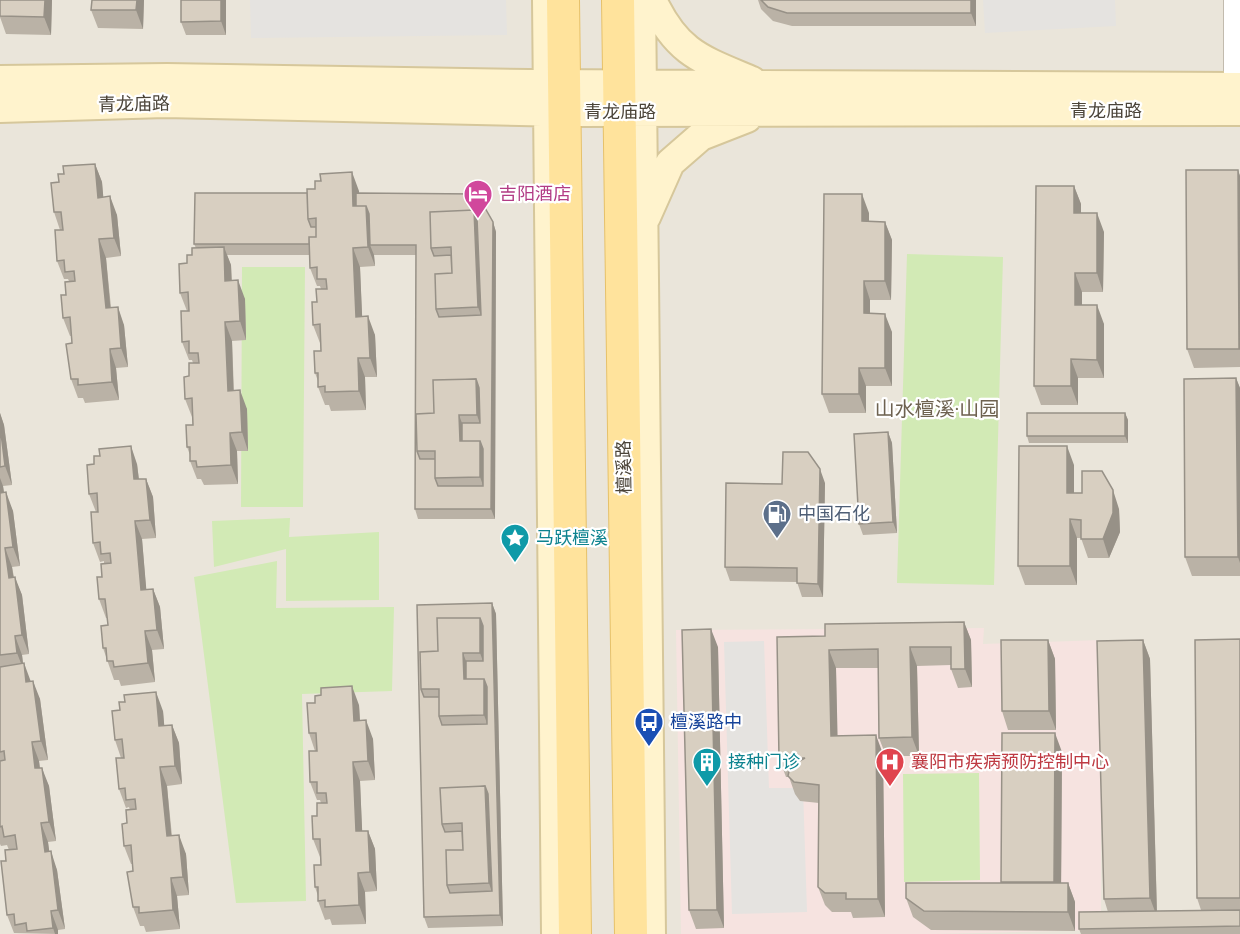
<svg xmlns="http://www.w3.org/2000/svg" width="1240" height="934" viewBox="0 0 1240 934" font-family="'Asap Condensed','Noto Sans SC',sans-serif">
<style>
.residential{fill:#eae5da}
.medical{fill:#f6e3e0}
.green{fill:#d2eab5}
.parking{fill:#e5e3e0}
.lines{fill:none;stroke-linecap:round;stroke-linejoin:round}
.street-casing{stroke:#c2bbae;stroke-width:22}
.secondary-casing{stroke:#d6c79b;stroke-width:32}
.primary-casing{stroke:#e6c16a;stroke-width:34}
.street{stroke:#fff;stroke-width:20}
.secondary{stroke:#fff3cd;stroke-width:28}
.primary{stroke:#ffe39c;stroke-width:32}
.wall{fill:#bab2a6}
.shaded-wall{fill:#979187}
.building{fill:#d8cfc1;stroke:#979187;stroke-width:1.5;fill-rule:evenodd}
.labels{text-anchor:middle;stroke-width:4.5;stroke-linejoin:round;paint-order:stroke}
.street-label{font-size:18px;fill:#4b4439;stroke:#fff}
.hotel-label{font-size:18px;fill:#b23c85;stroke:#fff;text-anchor:start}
.service-label{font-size:18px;fill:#4e5e75;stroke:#fff;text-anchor:start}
.culture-label{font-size:18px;fill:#0d838f;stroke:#fff;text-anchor:start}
.transit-label{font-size:18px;fill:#164399;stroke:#fff;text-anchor:start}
.health-label{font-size:18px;fill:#be3a42;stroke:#fff;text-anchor:start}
.neighbourhood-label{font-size:20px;fill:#6e6250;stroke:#fff}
</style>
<rect width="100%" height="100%" fill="#f6f3ec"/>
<!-- residential -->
<path class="residential" d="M0,0h1240v934h-1240z"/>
<!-- medical -->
<path class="medical" d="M984,628l-1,16 118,-4v290l-166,4h-254l-5,-304z"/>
<!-- green -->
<path class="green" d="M907,254l96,3 -9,328 -97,-2z
M242,267h63l-2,240h-62z
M290,518l-1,19 90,-5v68l-93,1v-52l-72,18 -2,-46z
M277,561l-1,47 118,-1 -2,84 -90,3 4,207 -70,2 -42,-326z
M979,773l1,107 -76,2 -1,-108z"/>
<!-- parking -->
<path class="parking" d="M250,0h256l1,35 -256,3z
M983,0h132l1,26 -131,7z
M764,641l5,147h34l4,124 -75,2 -8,-272z"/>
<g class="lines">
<!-- street casing -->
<g class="street-casing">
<path id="street" d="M1234,0v99"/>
</g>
<!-- secondary casing -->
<g class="secondary-casing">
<path id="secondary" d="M547,0l9,934
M641,0l10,934
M652,0c25,53 48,59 100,81
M0,80l167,-2 362,6 711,3
M0,108l165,-5 399,9 676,-1
M646,217l24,-54 31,-27 46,-18"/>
</g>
<!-- primary casing -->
<g class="primary-casing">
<path id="primary" d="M563,0l12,934
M618,0l13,934"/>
</g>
<!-- street -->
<use href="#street" class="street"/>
<!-- secondary -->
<use href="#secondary" class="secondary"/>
<!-- primary -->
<use href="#primary" class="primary"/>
</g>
<!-- wall -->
<path class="wall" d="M0,0h52l-1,35 -45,-1 -6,-17z
M144,0l-1,29 -45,-1 -7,-18z
M226,0v35h-40l-5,-13z
M758,0h218v26h-184l-19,-5 -12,-12z
M95,164l7,18 1,15 14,18 4,41 -15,2 5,49 13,18 4,42 -12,1 3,32 -34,3 -2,-5h-5l-7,-19 1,-43h-2l-7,-18 6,-37 -1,-2h-4l-7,-18 3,-31 -6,-18 5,-30 5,-8z
M1238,170l2,6v191l-46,1 -7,-19z
M1074,186l7,18v9l23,19 -1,60h-21v13l22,19v54h-26v27h-37l-7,-19z
M315,189l44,2v2l134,29 3,10 -1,287h-77l-3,-10 1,-254h-42l1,11 -15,1 2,50 13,18 2,42h-12l1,33 -35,1 -2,-6h-4l-7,-18v-6l-3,-8 6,-22 -1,-8 -7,-18 4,-23 4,-13 -1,-3h-3l-7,-18v-13h-83l4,10 1,15 13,19 1,41 -14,1 2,50 13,18 1,42h-11l1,33 -34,1 -3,-6h-4l-7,-18v-6l-3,-8 6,-22 -1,-8 -7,-18 4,-23 4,-13 -1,-3h-3l-7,-18 5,-31 -7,-18 7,-30 9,-15 -2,-4z
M869,213v8l16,1 7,18 -1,60h-21v13l22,19v54h-26v27h-37l-7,-19z
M1236,378l4,10v188h-48l-7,-19z
M0,413l4,12 8,60 -9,1 1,7 9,18 7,55 -8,1 2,10 8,18 7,59 -7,1 1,9 7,17 10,18 8,61 -9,1 1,7 9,18 7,55 -8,1 1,10 8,18 8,59 -7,1v4l-44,-1 -7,-18 -1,-54 3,-11 -2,-5 -6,1 -1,-2z
M1125,413l3,7v23h-99l-2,-7z
M888,432l4,11 5,90 -34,2 -4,-11z
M137,464l2,15h7l7,18 3,41 -14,1 4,50h7l7,18 4,42 -12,1 3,32 -34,4 -2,-6h-5l-11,-32 5,-23 -1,-7h-1l-7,-19 5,-36v-2l-4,1 -7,-19 3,-31 -7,-18z
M1074,465v28l45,16 1,23 -11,26h-21l-7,-20h-4v47h-52l-7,-19z
M825,483l-2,114h-21l-5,-15 -67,-1 -5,-14 57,-83z
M492,603l4,11 7,312 -75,2 -4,-11 -7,-312z
M964,622l7,18 1,47 -14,1 -7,-19v-4l-34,1 2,90h-33l-7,-18 -1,-70h-42l1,68 46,18 2,163 -32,1 -2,-6h-19l-7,-7 -7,-18 1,-84 -19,-2 -5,-7 -6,-17h-3l-7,-19 46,-122z
M1240,639v295h-159l-2,-5 29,-17 -4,-13 39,-259 7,19 7,252 44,-1 -4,-12z
M1048,640l7,19 1,71h-48l-6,-19z
M718,647l6,281 -28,1 -7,-19z
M359,705l1,15 13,19 2,41 -15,1 2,50h6l7,18 2,42 -12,1 1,32 -34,1 -2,-6 -5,1 -7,-19v-5l-3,-9 6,-22 -1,-8 -7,-18 8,-36 -1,-3h-3l-7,-18 5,-31 -6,-18z
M163,711l1,14h8l7,18 3,41 -15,2 5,50 14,18 3,41 -12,1 3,33 -34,3 -2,-6h-4l-7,-19v-43h-2l-7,-18 6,-36 -1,-3 -3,1 -7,-19 2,-31 -6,-18z
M1062,752l-1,131h7l7,19v29l-144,-1 -18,-13 -7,-19 96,-15 -1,-1z"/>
<!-- shaded-wall -->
<path class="shaded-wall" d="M45,0h7l-1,35 -7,-18z
M137,0h7l-1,29 -7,-19z
M221,0h5v35l-5,-14z
M971,0h5v26l-5,-13z
M95,164l7,18 3,34 -7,-18z
M1238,170l2,6v174l-1,-1z
M352,172l7,19 1,24 -7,-9z
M1074,186l7,18v28l-7,-19z
M862,194l7,19v27l-7,-19z
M110,196l7,19 4,41 -7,-18z
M366,206l7,19 -3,20 4,10 1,11 -7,-19z
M474,210l7,19 4,97 -7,-19z
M1097,213l7,19 -1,60 -6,-19z
M493,222l3,10 -1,287 -4,-10z
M885,222l7,18 -1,60 -6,-19z
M99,239l7,19 6,68 -6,-18z
M224,247l7,18 1,34 -7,-18z
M353,248l7,19 3,69 -7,-19z
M1075,273l7,19v32l-7,-19z
M238,280l7,19 1,41 -6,-19z
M864,281l6,19v32l-6,-19z
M1097,305l7,19v54l-7,-18z
M118,307l6,18 4,42 -7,-19z
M885,314l7,18v54l-7,-18z
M368,316l7,19 2,42 -7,-19z
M225,322l7,19 2,69 -6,-19z
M110,349l6,19 3,32 -7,-18z
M358,358l7,19 1,33 -7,-19z
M1071,359l7,19v27l-7,-19z
M859,368l7,18v27l-7,-19z
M1236,378l4,10v175l-2,-6z
M476,379l7,19v35l-6,-18z
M240,390l7,19 1,42 -6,-19z
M0,413l4,12 8,60 -7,-19 -5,-41z
M1125,413l3,7v23l-3,-7z
M459,415l7,19 -3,15 -3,-8z
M888,432l4,11 5,90 -4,-11z
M230,433l7,18 1,33 -7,-19z
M480,441l7,18v37l-7,-19z
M131,446l6,18 4,34 -7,-19z
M1067,446l7,19v47l-7,-19z
M820,469l5,14 -2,114 -5,-13z
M0,478l3,8 4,26 -7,-18z
M146,479l7,18 3,41 -6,-18z
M1113,490l6,19 1,23 -11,26 -6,-19z
M6,492l7,19 7,55 -7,-19z
M1070,519l7,19v47l-7,-19z
M135,521l7,18 6,70 -7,-19z
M5,548l7,19 4,29 -7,-18z
M15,577l7,18 7,59 -7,-19z
M153,589l7,18 4,42 -7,-19z
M492,603l4,11 7,312 -3,-11z
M480,618l7,18v36l-7,-19z
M964,622l7,18 1,47 -7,-18z
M711,629l7,18 6,281 -7,-18z
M145,631l7,19 3,32 -7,-19z
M15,636l7,19 2,16 -7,-18z
M1048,640l7,19 1,71 -7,-19z
M1143,640l7,19 7,258 -7,-19z
M910,647l7,19 2,90 -7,-19z
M829,650l7,18 2,86 -7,-18z
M463,653l7,19v15l-6,-8z
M24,663l7,19h-5z
M484,679l6,19 1,36 -7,-19z
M33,681l7,18 8,61 -7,-19z
M352,686l7,19 2,34 -7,-18z
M156,692l7,19 3,34 -7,-19z
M366,720l7,19 2,41 -7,-19z
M172,725l7,18 3,41 -7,-18z
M1055,733l7,19 -1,149 -7,-19z
M876,735l7,19 2,163 -7,-18z
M32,742l7,19 3,26 -7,-19z
M353,762l7,19 3,69 -7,-19z
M160,767l7,19 6,69 -6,-19z
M42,768l7,18 7,55 -7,-19z
M485,786l7,19 3,97 -6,-19z
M41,823l7,19 4,29 -7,-19z
M368,831l7,18 2,42 -7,-19z
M179,835l7,19 3,41 -6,-18z
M51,851l6,19 8,59 -7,-19z
M358,873l7,19 1,32 -7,-19z
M171,878l6,18 3,33 -7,-19z
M1068,883l7,19v29l-7,-19z
M51,911l7,19v4h-3l-2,-6z"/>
<!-- building -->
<path class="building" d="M0,0h45l-1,17 -44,-1z
M92,0h45l-1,10h-45z
M181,0h40v21l-40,1z
M761,0h210v13h-184l-19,-6z
M95,164l3,34 12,-2 4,42 -15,1 7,69 12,-1 3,41 -11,1 2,33 -34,3v-6h-7l-5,-35 6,-1 -2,-26 -7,1 -2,-23h5l-1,-13 10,-1 -1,-10 -9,1 -1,-12 -7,1 -2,-31h8l-2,-18h-7l-3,-29 8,-1 -1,-8h6l-1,-8z
M1186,170h52l1,179h-52z
M352,172l1,34h13l2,41 -15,1 3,69 12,-1 2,42h-12l1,33 -34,1v-6l-7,1v-14h-3l-1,-22h7l-1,-27 -7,1 -1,-23h5l-1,-13h11l-1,-10h-9v-12l-7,1 -1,-31h7v-19l-8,1 -1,-30h8v-8h6l-1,-7z
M1036,186h38v27h23v60h-22v32h22v55l-26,-1v27h-37z
M195,193h112l1,26 3,8h5v10h-7v7h-115z
M356,193l121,1 16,28 -2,287h-76l1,-264h-46l-1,-31 -3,-8h-10zM474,210l3,8 4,97 -42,2 -3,-8 -1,-35 17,-1 -1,-18 -17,1 -3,-8 -1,-36zM476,379l3,9 1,35h-18v18h18l3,8v37h-45l-3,-8v-19h-15l-3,-8 -1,-37 18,-1 -1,-33z
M824,194h38v27l23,1v59h-21v32l21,1v54h-26v26h-37z
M474,210l4,97 -42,2 -1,-35 17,-1 -1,-26 -20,1 -1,-36z
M224,247l1,34 13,-1 2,41 -15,1 3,69 12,-1 2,42 -12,1 1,32 -34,2 -1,-6h-6v-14h-3l-1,-22h7l-1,-27 -7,1 -1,-22 5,-1v-13h10l-1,-10h-9v-12l-7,1 -1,-31h8l-1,-19 -8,1 -1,-29 8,-1v-8h5v-7z
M1236,378l2,179h-53l-1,-178z
M476,379l1,36h-18l1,26h20v36l-45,1v-27h-18l-1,-37 18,-1 -1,-33z
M1027,413h98v23h-98z
M0,425l5,41 -5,1z
M888,432l5,90 -34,2 -5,-90z
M131,446l3,33h12l4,41 -15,1 6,69 12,-1 4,41 -12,1 3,32 -34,4 -1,-6h-6l-1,-13h-3l-2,-22 7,-1 -3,-26h-6l-2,-22h5l-1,-13 10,-1 -1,-10 -9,1 -1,-12 -7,1 -2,-31h7l-1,-19 -8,1 -2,-29 7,-1v-8h6l-1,-7z
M1019,446h48v47h15v-22h20l11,19v23l-10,26h-22v-19l-11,-1v47h-52z
M783,452h25l12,17 -2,115 -21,-1v-15l-72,-1 1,-84 56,1z
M6,492l7,55 -8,1 4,30 6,-1 7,58 -7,1 2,17 -17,2v-162z
M492,603l8,312 -76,2 -7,-312zM437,618h43l3,8v35h-17v18h18l3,8v37l-45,1 -3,-9v-19h-15l-3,-8 -1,-37 18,-1zM485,786l3,8 4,97 -42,2 -3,-8 -1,-35h17l-1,-19 -17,1 -3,-8 -2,-36z
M437,618h43v35h-17l1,26h20v36l-45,1v-27h-18l-1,-37 18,-1z
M964,622l1,47h-14v-22h-41l2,90 -33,1 -1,-89 -49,1 2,86 45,-1 2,164h-32v-6h-21l-7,-6 1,-102 -25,-3 -6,-6 2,-10 15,-8h-26l-2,-121 48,-1v-12z
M711,629l6,281h-28l-7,-280z
M1240,639v259h-43l-2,-258z
M1001,640h47l1,71h-47z
M1143,640l7,258 -46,1 -7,-258z
M24,663l2,19 7,-1 8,60 -9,1 3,26h7l7,54 -8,1 4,29 6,-1 7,59 -7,1 2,17 -26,3 -1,-8 -11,2 -1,-11 -7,1 -6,-54h5l-1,-11 12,-1 -2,-14 -11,2 -2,-11 -2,1v-66l5,-1 -1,-9 -4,1v-85z
M352,686l2,35 12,-1 2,41 -15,1 3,69h12l2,41 -12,1 1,32 -34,2v-7l-7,1v-14h-3l-1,-22h7l-1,-26h-7l-1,-23h5v-13h10l-1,-10h-9v-11h-7l-1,-31h8l-1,-18h-7l-2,-30h8v-7l6,-1v-7z
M156,692l3,34 13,-1 3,41 -15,1 7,69 12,-1 4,42 -12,1 2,32 -34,3v-6h-6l-6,-35 6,-1 -2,-26 -7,1 -2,-22 5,-1 -1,-13 10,-1 -1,-10 -9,1 -1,-12 -6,1 -3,-31h8l-2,-19 -7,1 -3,-29 8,-1 -1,-8h6l-1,-7z
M1002,733h53l-1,149h-53z
M485,786l4,97 -42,2 -1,-35h17l-1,-27 -20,1 -2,-36z
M906,883h162v29l-144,-1 -18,-13z
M1240,910v16l-161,3v-17z"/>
<!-- icons -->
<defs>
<g id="hotel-pin" transform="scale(1.5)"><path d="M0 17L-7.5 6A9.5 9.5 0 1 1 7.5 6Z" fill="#d1479c" stroke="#fff"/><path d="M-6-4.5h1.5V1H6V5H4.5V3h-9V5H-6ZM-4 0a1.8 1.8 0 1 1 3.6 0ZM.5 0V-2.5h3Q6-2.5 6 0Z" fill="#fff"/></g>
<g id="fuel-pin" transform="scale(1.5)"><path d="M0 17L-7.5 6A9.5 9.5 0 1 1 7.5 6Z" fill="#5c6f8a" stroke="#fff"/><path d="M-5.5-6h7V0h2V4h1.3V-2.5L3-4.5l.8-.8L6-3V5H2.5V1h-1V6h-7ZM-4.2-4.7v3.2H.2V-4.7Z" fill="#fff"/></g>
<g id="sight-pin" transform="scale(1.5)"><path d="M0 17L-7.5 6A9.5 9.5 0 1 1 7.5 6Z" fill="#0f9aa8" stroke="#fff"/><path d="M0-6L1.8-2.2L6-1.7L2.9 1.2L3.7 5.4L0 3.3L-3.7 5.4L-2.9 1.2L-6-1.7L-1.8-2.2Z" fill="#fff"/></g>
<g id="bus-pin" transform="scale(1.5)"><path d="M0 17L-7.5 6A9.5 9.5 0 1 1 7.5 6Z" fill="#1a4fb4" stroke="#fff"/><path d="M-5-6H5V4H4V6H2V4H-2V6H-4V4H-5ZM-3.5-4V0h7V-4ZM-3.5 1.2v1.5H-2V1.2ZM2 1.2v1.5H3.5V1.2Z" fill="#fff"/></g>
<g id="building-pin" transform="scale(1.5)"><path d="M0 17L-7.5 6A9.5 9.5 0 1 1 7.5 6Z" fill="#0f9aa8" stroke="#fff"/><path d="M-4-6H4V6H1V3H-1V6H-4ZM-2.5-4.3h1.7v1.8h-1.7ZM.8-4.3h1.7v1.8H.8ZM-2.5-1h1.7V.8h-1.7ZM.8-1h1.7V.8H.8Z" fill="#fff"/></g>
<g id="hospital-pin" transform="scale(1.5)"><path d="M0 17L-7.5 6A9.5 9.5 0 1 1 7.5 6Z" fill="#e0444e" stroke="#fff"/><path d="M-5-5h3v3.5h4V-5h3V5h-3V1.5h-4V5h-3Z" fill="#fff"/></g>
</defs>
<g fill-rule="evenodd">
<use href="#hotel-pin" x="478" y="194"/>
<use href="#fuel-pin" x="777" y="514"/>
<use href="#sight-pin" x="515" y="538"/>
<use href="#bus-pin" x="649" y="722"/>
<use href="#building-pin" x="707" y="762"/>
<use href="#hospital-pin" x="890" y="762"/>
</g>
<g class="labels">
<!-- street labels -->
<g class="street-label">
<text transform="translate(134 104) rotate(-1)" y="6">青龙庙路</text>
<text x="1106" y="117">青龙庙路</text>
<text x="620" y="118">青龙庙路</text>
<text transform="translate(624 467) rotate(-91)" y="6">檀溪路</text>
</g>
<!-- hotel labels -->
<g class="hotel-label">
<text x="499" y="200">吉阳酒店</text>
</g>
<!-- service labels -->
<g class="service-label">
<text x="798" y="520">中国石化</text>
</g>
<!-- culture labels -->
<g class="culture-label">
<text x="536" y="544">马跃檀溪</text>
<text x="728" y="768">接种门诊</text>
</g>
<!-- transit labels -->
<g class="transit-label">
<text x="670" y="728">檀溪路中</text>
</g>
<!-- health labels -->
<g class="health-label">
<text x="911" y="768">襄阳市疾病预防控制中心</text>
</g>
<!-- neighbourhood labels -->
<g class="neighbourhood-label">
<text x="937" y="416">山水檀溪·山园</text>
</g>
</g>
</svg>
